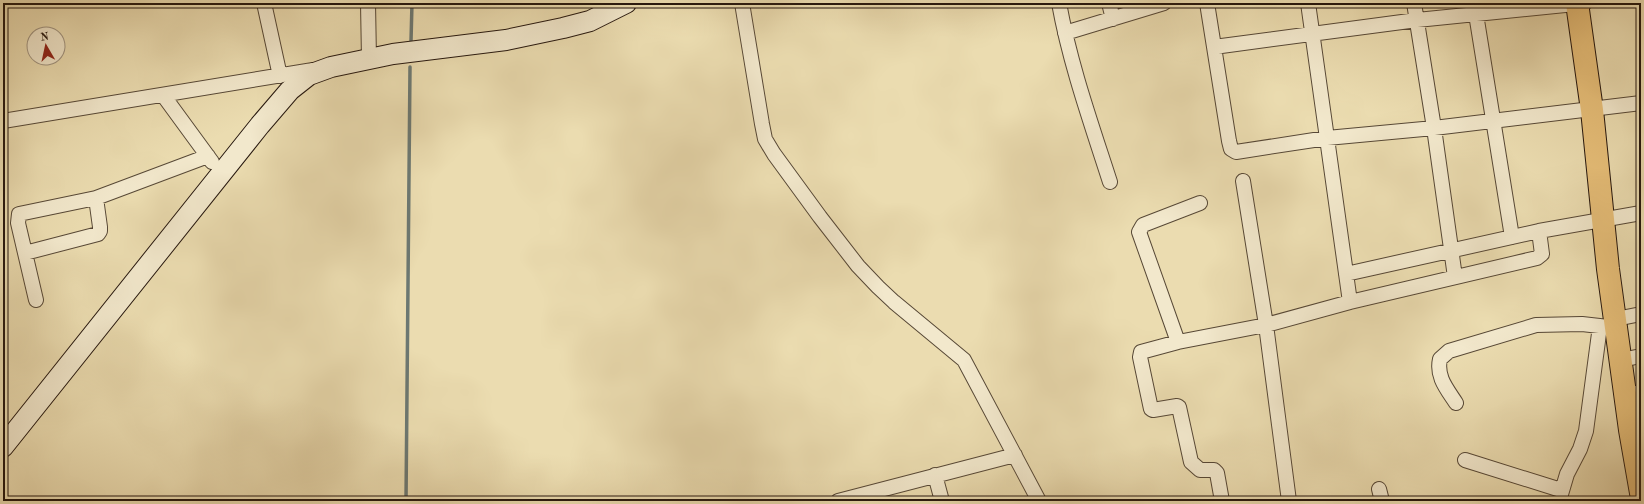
<svg xmlns="http://www.w3.org/2000/svg" width="1644" height="504" viewBox="0 0 1644 504" font-family="'Old Standard TT',serif">
<style>
.lines{fill:none;stroke-linecap:round;stroke-linejoin:round}
.stream{stroke:#6c7872;stroke-width:3.5}
.street-casing{stroke:#574836;stroke-width:16}
.secondary-casing{stroke:#26170e;stroke-width:22}
.primary-casing{stroke:#26170e;stroke-width:24}
.street{stroke:#f2e8cc;stroke-width:14}
.secondary{stroke:#f2e8cc;stroke-width:20}
.primary{stroke:#e6be78;stroke-width:22}
</style>
<rect width="100%" height="100%" fill="#ebdcb0"/>
<filter id="stains"><feTurbulence type="fractalNoise" baseFrequency=".005" numOctaves="4"/><feColorMatrix values="0 0 0 0 .2 0 0 0 0 .09 0 0 0 0 .02 0 0 0 .5 -.17"/></filter>
<radialGradient id="worn" r=".72"><stop offset=".6" stop-color="#630" stop-opacity="0"/><stop offset="1" stop-color="#630" stop-opacity=".3"/></radialGradient>
<g class="lines">
<!-- stream -->
<path class="stream" d="M411,41l1,-38
M406,501l4,-434"/>
<!-- street casing -->
<g class="street-casing">
<path id="street" d="M264,3l16,73
M368,3l1,56
M742,3l20,121 3,15 9,15 46,63 38,49 20,21 16,15 70,58 75,141
M1059,3c11,61 32,120 51,179
M1109,3l4,16
M1207,3l22,138 2,8 5,3 91,-14 107,-10 207,-25
M1308,3l42,299
M1414,3l20,125 21,149
M1476,14l36,223
M1065,33l99,-30
M1214,47l203,-27 168,-17
M163,95l49,67
M3,121l310,-51
M1243,181l23,144 23,176
M25,253l73,-19 2,-3v-4l-4,-29
M1346,274l193,-43
M36,300l-18,-77 1,-9 77,-16 112,-42
M1616,319l25,-5
M1178,342l-39,-110 4,-7 57,-22
M1621,360l20,-4
M1626,395l15,-3
M1456,403c-9,-14 -20,-26 -16,-44l9,-8 87,-26 46,-1 35,4
M1465,460l96,30
M935,475l7,26
M1379,489l3,12
M838,501l177,-46
M1222,501l-5,-28 -3,-3h-14l-9,-8 -12,-55 -2,-1 -24,4 -2,-1 -11,-52 1,-5 37,-10 88,-17 84,-23 187,-44 5,-4 -3,-23 102,-18
M1559,501l8,-27 13,-25 6,-18 14,-105"/>
</g>
<!-- secondary casing -->
<g class="secondary-casing">
<path id="secondary" d="M3,447l257,-322 30,-35 19,-15 22,-8 62,-13 113,-14 57,-12 27,-7 36,-18"/>
</g>
<!-- primary casing -->
<g class="primary-casing">
<path id="primary" d="M1577,3l15,107 16,159 22,161 11,63"/>
</g>
<!-- street -->
<use href="#street" class="street"/>
<!-- secondary -->
<use href="#secondary" class="secondary"/>
<!-- primary -->
<use href="#primary" class="primary"/>
</g>
<!-- margin -->
<rect width="1644" height="504" fill="none" stroke="#ebdcb0" stroke-width="16"/>
<rect x="4" y="4" width="1636" height="496" fill="none" stroke="#26170e" stroke-width="2"/>
<rect x="8" y="8" width="1628" height="488" fill="none" stroke="#26170e"/>
<!-- north arrow -->
<g transform="translate(46 46) rotate(351)"><circle r="19" fill="#f2e8cc" stroke="#a09480"/>
<path d="M0-3L7 15L0 10L-7 15Z" fill="#8f2418"/>
<text y="-6" font-size="11" font-weight="bold" text-anchor="middle" fill="#26170e">N</text>
</g>
<rect width="100%" height="100%" filter="url(#stains)"/>
<rect width="100%" height="100%" fill="url(#worn)"/>
</svg>
